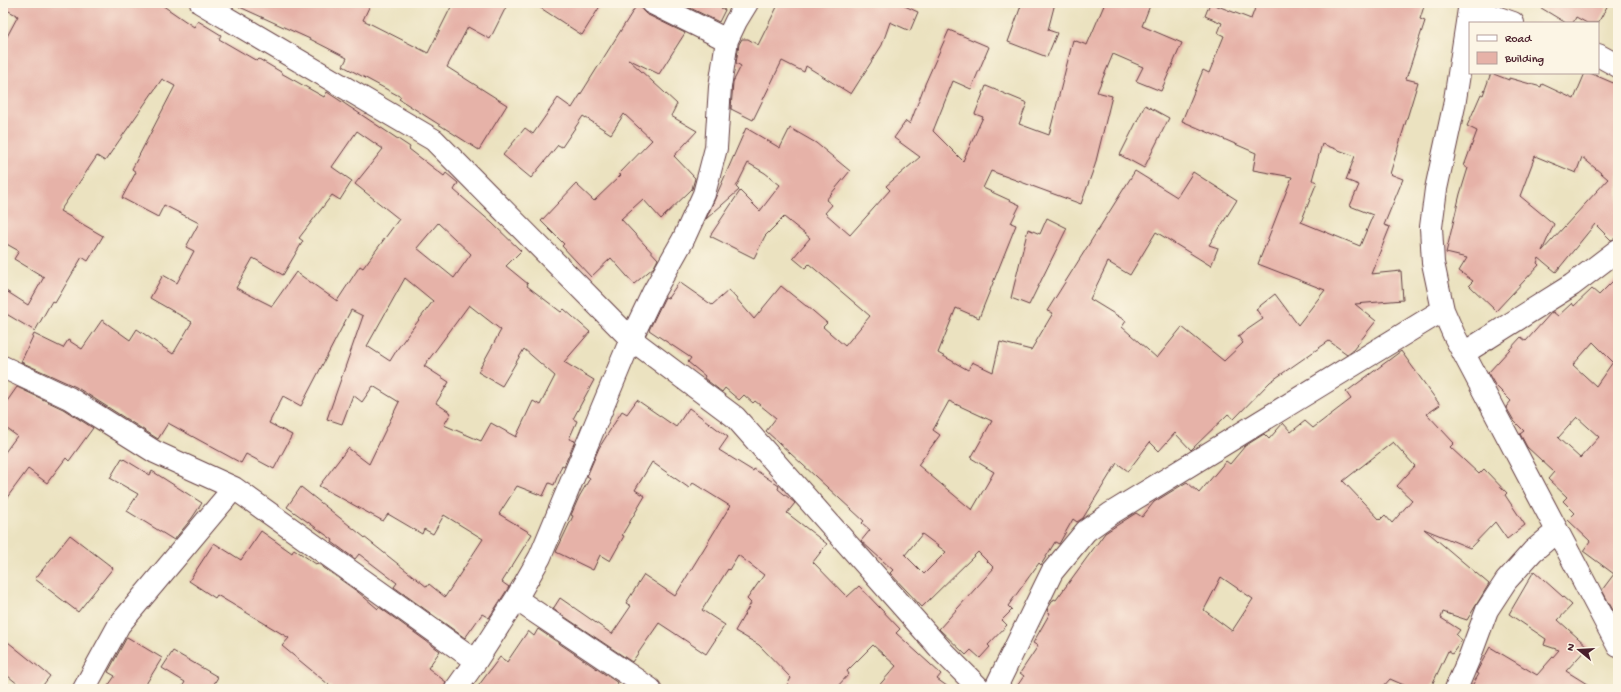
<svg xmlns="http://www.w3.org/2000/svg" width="1621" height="692" viewBox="0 0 1621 692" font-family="'Gochi Hand',sans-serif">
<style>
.building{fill:#e6b2a8;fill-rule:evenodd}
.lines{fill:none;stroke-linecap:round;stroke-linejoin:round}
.minor-casing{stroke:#623c41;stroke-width:24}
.minor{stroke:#fff;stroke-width:22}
</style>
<rect width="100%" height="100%" fill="#fcf5e5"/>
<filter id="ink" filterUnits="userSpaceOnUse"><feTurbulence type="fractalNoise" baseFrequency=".025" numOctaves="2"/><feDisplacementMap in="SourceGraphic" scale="8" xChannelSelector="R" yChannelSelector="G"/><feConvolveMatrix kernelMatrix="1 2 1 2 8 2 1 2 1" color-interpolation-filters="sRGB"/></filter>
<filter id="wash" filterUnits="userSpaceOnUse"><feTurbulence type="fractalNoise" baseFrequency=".012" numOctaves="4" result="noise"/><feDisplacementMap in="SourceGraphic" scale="16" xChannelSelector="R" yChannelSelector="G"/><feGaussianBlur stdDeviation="0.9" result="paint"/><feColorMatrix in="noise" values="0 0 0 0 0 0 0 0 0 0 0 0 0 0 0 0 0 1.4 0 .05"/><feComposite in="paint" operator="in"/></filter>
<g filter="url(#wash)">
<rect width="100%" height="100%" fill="#ebe2c0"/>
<g id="blocks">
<!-- building -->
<path class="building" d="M3,3h156l35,24 4,-6 23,14 -2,4 38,22 2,-2 22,13v1l43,24 3,-5 83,55 -1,2 35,27 2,-3 12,10 -4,7 38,33 29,28 -15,15 22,18 -1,2 34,26 3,-3 26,23 -26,30 30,18 -21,39 4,2 -8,18 6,2 -11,25 -2,-1 -8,20 -5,-2 -6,13 -26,-10 -18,28 33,20 -30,48 7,5 -4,6 -16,25 -7,-4 -17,24 -71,-51 3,-4 -38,-29 -4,5 -23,-17 1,-2 -46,-33 14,-20 126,100 2,-3 16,13 38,-58 -39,-24 -11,19 -9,-5 -2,5 -34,-20 -5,7 -64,-35 29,-38 21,16 30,-62 -26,-16 -11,16 -9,-7 -11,29 -15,-5 36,-103 -12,-6 -50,96 -18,-10 -14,27 23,12 -18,34 -28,-15 -5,9 -73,-40 -10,16 -82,-52 -55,-25 13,-28 29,14 5,-8 14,9 20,-29 28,20 7,-11 36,25 19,-32 -42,-24 13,-23 14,8 17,-32 -8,-4 13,-24 -35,-18 -6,12 -36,-19 14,-26 -4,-3 43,-83 -13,-7 -57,82 -8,-5 -37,55 43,25 -15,25 -6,-4 -27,46 -3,-2 -17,30 -32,-19v-23l25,16 16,-28 -30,-18 5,-8 -16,-9v-198l15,-28 -15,-8zM357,131l26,18 -28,35 44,35 -36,49 -3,-2 -23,35 -41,-29 -24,34 -36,-18 17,-30 30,17 20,-34 -4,-3 33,-43 8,5 12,-19 -20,-14zM438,223l33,31 -17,24 -37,-30zM405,278l28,23 -35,47 -8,13 -23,-15zM469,305l32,25 -23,42 24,14 22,-37 31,27 -15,29 -7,-4 -17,36 -25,-14 -10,18 -37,-16 7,-12 -15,-10 13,-21 -25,-16z
M231,3h140l-8,17 65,33 25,-50h55l-18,36 -22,-12 -21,40 60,38 -28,45 -80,-51 2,-2 -58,-31 4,-8 -37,-19z
M533,3h69l-20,32z
M638,3h2l2,7 4,4 39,19 -26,41 -31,-15 49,45 -6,12 26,15 -23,25 21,22 -3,11 -31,30 -18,-20 -22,20 37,40 -4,8 -20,17 -23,-26 -20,19 -29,-31 2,-2 -23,-23 35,-37 18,17 27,-26 -2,-1 33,-34 -28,-26 -13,20 -28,-18 -21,31 -4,-2 -27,33 -28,-23 22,-27 8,6 25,-36 14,10z
M680,3h45l-4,5 4,2 -6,12z
M779,3h119l20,9 -8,19 -20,-9 -8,23 -31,49 -45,-28 -2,6 -22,-11 -29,59 -22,-11 2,-27 8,-16 -5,-3 3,-19 3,-5h6l10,6z
M1022,3h33l-7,27 9,3 -10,24 -39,-15z
M1105,3h46l-9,23 40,17 -21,48 -25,-10 7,-14 -30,-13 -16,38 15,4 -17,69 -14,39 -90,-33 -8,17 37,17 -9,18 5,2 -37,93 -23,-10 -18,45 30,17 4,-8 21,10 7,-30 31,8 22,-37 -6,-2 88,-140 42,26 16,-25 44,28 -28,45 9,3 -7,18 -55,-34 -26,43 -22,-13 -18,37 36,22 -4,6 35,31 25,-31 42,34 19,-18 -5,-7 25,-17 -7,-10 19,-15 23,31 27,-35 -67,-26 34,-87 -39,-7 3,-17 -74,-32 21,-51 6,3 15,-37 -6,-3 4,-10 -17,-7 5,-13 41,16 6,-16h168l-5,16 5,2 -19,58 12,3 -28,92 13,5 -19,46 6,2 -19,47 30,-3 2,29 -48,4 21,17 -23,29 -6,4 -18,-13 -59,41 -36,37 -6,-5 -37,36 -16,-17 -16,18 -9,-9 -22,29 -11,-8 -34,55 -6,4 -4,-3 -14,25 -4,-2 -14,23 -2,-2 -31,43 4,4 -10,10 5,5 -19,20 2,2 -10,11 -9,-8 -5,5 -27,-26 55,-61 -16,-16 -56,55 -32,-34 3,-3 -32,-29 9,-11 -8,-7 2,-2 -98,-90 10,-13 -21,-17 -2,2 -9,-8 -5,5 -14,-12 -3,4 -18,-14 1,-2 -17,-14 3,-4 -42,-28 16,-33 3,1 11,-16 33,23 17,-15 25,29 27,-33 25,20h1l20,17 -4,4 22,19 25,-30 -61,-52 -4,4 -12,-10 17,-20 -26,-21 -19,19 -11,22 -44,-22 30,-45 20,20 20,-26 -15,-12 -17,-10 -12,24 3,3 -33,29 40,-91 34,20 10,-20 26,15 34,28 -24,29 6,5 -7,8 25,22 40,-45 -4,-4 34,-29 -26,-19 12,-17 4,3 15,-40 24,-54 40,17 -18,42 -18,-8 -20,50 30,30 20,-44 -8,-3 11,-28 41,17 -8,21 30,11 24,-95 14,5zM1322,144l33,12 -9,24 13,5 -9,21 23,9 -13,31 -59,-24 16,-40 -5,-2zM949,401l43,20 -21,37 23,14 -22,38 -54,-45 22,-30 -7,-5zM922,534l24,18 -22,22 -19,-19z
M1533,3h76l-11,20h-11l-11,-6 -3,6h-7z
M1491,73l18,7v-2l32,9 1,-3 32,15 11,-26h5l28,12v153l-7,2 -16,-16 -39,48 -17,-14 -2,5 2,2 -43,46 -27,-26 4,-4 -14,-10 8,-13 -21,-5 14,-59 8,-26 -4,-2 13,-35 -10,-5 14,-32 2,1zM1535,156l41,17 6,-16 26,22 -66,72 12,-27 -34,-28z
M1145,105l24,13 -25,50 -24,-13z
M1047,218l20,10 -38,77 -18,-7 17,-69 12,5z
M1618,276v340l-3,-2 -13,-24 12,-16 -31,-23 7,-10 -22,-21 7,-7 -12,-12 4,-4 -19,-18 6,-7 -27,-25 -7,-13 4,-3 -10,-10 -8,-14 5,-6 -16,-16 -7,-12 33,-36 5,4 25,-28 2,-1 5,4 14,-13 2,3 18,-17 7,6zM1593,342l20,20 -17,24 -23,-21zM1577,417l22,20 -19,21 -22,-20z
M1401,351l39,54 -13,9 27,29 -4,4 29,27 5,-5 23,24 -2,2 20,30 -18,14 -12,-17 -25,26 -46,-19 65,55 -22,36 -24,-8 -2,6 19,12 -4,5 6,5 -10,14 -4,-3 -18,38h-17l-23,-10 -9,10h-366l9,-13 -4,-3 18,-27 -5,-3 17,-30 -3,-2 1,-3 6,-9 2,1 49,-67 31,-20 6,4 12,-15 33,-20 12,11 27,-32 4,3 15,-18 19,-12 5,5 14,-16 8,9 14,-11 8,7 38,-29 -5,-7zM1393,442l22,24 -18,20 15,14 -20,23 -7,-8 -5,5 -37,-39zM1221,577l32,22 -21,32 -28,-21z
M17,387l46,22 30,19 -24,33 -3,-3 -19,25 -19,-14 -25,34v-48l14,-19 -14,-10v-19z
M637,400l39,27 13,-19 39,29 -9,13 34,21 1,-2 25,17 -1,3 17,14 -8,10 40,31 -14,18 34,35 12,-11 41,43 -4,4 45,41 -4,5 14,10h-75l20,-23 -23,-21 -26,26 2,3 -14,15h-50l6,-11 -32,-33 -24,-14 16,-28 -4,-4 17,-24 -26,-20 -9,15 -1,-1 -26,41 23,15 -19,29 -47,-31 -27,39 -79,-53 7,-11 52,36 19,-28 -5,-3 18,-28 31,21 55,-90 -37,-23 -4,5 -37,-26 -17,28 10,6 -23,39 2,1 -14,25 -10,-6 -7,15 -37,-18 17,-36 -2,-1 8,-18 11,-19 -3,-2 12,-28 23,-37 5,3z
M122,458l28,17 2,-4 50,32 -10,15 -18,22 -47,-29 11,-17 -28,-16z
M261,531l31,22 2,-4 22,15 1,-1 41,29 20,17 1,-2 61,44 -12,17 18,14 -2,7h-110l-52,-43 7,-8 -72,-43 -2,3 -26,-17 25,-38 27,17z
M70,535l43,33 -35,44 -43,-33z
M1534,571l38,34 -14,15 30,27 -22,24 29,18h-125l9,-15 -3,-1 14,-26 47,28 22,-25 -15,-5 2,-6 -37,-25z
M538,629l80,54 -4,6h-138l24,-32 7,5 21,-31 6,5z
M127,637l35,21 -19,31h-37l9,-13 -7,-4z
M3,638l47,38 -10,13h-16l-21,-17z
M173,651l45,26 -7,12h-30l4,-7 -23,-14z"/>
</g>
</g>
<g filter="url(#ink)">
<use href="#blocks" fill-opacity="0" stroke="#623c41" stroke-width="1"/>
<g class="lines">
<!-- minor casing -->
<g class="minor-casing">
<path id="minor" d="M201,3l233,137 197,199 104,78 208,235 37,37
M652,3l75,37
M1470,3l-16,103 -18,83 -5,38 2,36 10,47 11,25 164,311
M1470,8l43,15
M1598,55l20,11
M1464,353l108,-68 46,-35
M3,367l66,31 86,54 79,36 242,173
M516,599l134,90
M84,689l35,-64 115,-137
M456,689l20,-28 40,-62 24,-42 91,-218 22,-46 30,-53 21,-46 12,-46 4,-61 7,-47 9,-19 11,-18
M995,689l57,-117 34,-41 24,-17 333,-204
M1456,689l14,-33 17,-46 19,-29 27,-30 24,-20"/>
</g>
<!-- minor -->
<use href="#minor" class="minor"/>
</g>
</g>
<!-- margin -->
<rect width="1621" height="692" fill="none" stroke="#fcf5e5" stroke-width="16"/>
<!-- legend -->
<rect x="1469" y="22" width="130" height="52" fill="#fcf5e5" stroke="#b59f9b"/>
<rect x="1477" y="35" width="20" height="6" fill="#ffffff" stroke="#b59f9b"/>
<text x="1505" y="42" font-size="12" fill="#4a1f2b">Road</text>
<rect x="1477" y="52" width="20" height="12" fill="#e6b2a8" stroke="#b59f9b"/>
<text x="1505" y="62" font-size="12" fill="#4a1f2b">Building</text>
<!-- north arrow -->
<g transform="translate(1579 650) rotate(288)" stroke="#fcf5e5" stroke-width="3" paint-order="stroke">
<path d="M0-3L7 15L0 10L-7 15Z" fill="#4a1f2b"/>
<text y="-6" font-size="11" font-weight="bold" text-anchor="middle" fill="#4a1f2b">N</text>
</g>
</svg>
